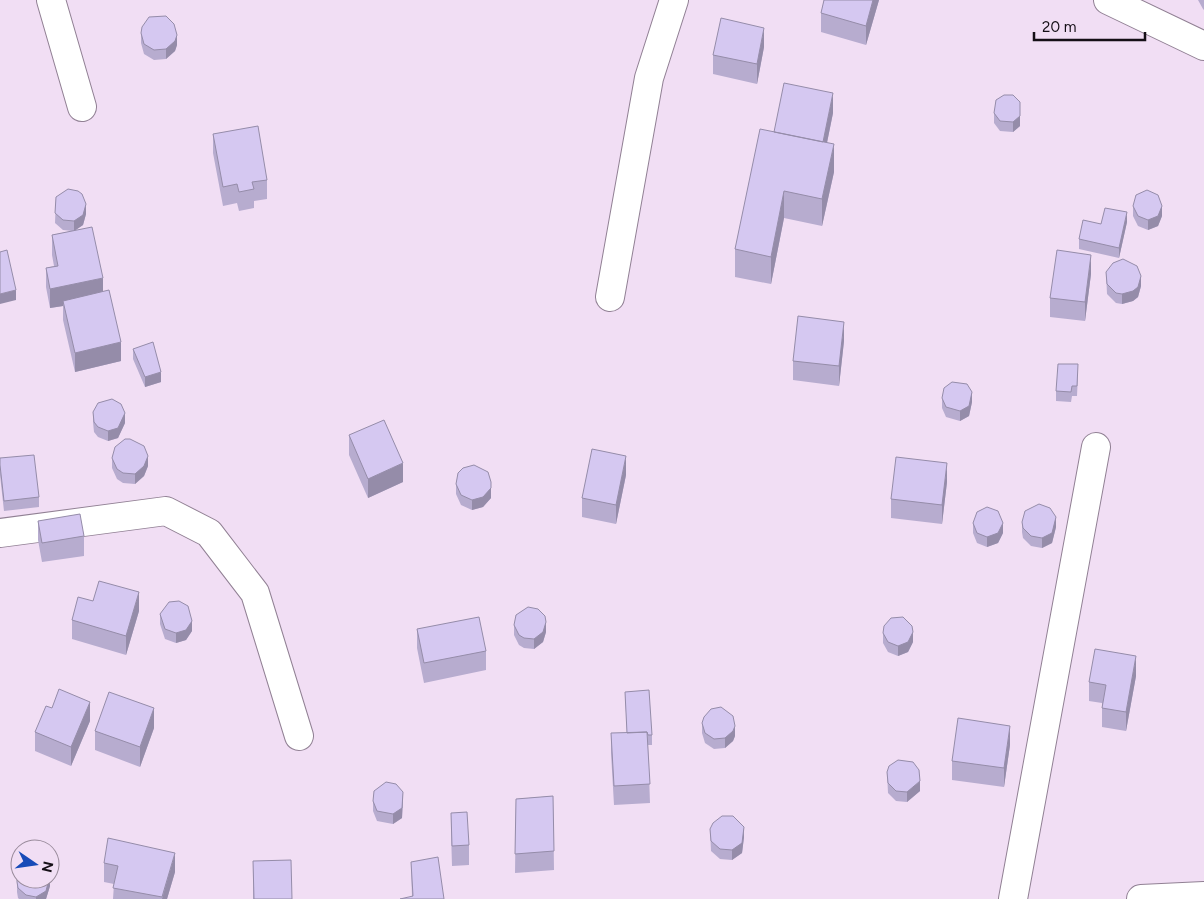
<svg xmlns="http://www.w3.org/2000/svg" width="1204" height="899" viewBox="0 0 1204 899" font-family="Figtree,sans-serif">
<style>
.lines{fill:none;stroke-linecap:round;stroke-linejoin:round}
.minor-casing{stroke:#918094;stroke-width:30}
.minor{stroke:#fff;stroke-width:28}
.wall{fill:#b7accf}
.shaded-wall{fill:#958ca9}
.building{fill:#d5c8f1;stroke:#958ca9}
</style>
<rect width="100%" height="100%" fill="#f1def4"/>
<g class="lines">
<!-- minor casing -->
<g class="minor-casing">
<path id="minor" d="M51,0l31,107
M1108,0l96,46
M610,297l39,-219 25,-78
M0,533l166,-22 43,22 46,60 44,143
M1013,899l83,-452
M1141,899l63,-3"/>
</g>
<!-- minor -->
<use href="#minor" class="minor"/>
</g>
<!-- wall -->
<path class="wall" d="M824,0h55l-13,45 -45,-13v-19z
M1198,0h6v10l-1,-1z
M141,33l36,12 -2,6 -9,8 -12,1 -10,-6 -3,-11z
M764,47l-7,37 -44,-10v-19z
M1020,112v14l-7,6 -13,-1 -6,-8v-10z
M833,113l-6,30 7,29 -12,54 -38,-8 -13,66 -36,-7v-28l39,-117z
M213,134l54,46v19l-13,2v7l-15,3 -2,-8 -14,3 -10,-53z
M56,197l30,17 -3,11 -7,5 27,62 18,69 -46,11 -12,-52v-14l-13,2 -4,-21v-19l8,-2 -2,-11v-20l20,-4 -9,-1 -8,-7z
M1133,206l29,10 -4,10 -10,4 -10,-4 -5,-10z
M1127,222l-8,36 -40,-9v-10z
M1106,272l35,14 -3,11 -5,4 -11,3 -6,-1 -9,-9z
M1091,274l-6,47 -35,-4v-19z
M844,341l-5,45 -46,-6v-19z
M133,349l28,33 -16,5 -12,-28z
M1078,374l-1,22h-5l-1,6 -15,-1v-10z
M942,398l30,4 -3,14 -9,5 -14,-4 -4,-9z
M93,412l32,11 -7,15 -10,3 -10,-4 -4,-5 -1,-10z
M349,435l54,47 -35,16 -19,-43z
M0,458l39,39v10l-35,4 -4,-36z
M112,458l36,8 -4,10 -9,8 -12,-1 -6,-4 -5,-11z
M626,475l-10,49 -34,-7v-19z
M947,482l-5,42 -51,-6v-19z
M456,484l35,8v6l-8,9 -11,3 -11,-5 -5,-11z
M38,521l46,15v20l-42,6 -4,-22z
M1022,522l34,5 -4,16 -10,5 -11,-2 -8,-8 -1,-6z
M973,523l30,10 -5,10 -11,4 -10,-4 -4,-10z
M93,601l46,10 -13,44 -54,-16v-19z
M160,614l32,17 -6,9 -10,3 -11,-4 -5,-15z
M514,625l32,7 -3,10 -9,7 -10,-1 -5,-3 -5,-10z
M417,629l69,22v19l-62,13 -7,-35z
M883,633l30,9 -5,10 -10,4 -10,-4 -5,-9z
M1136,676l-10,55 -24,-4v-24l-13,-2v-19z
M625,692l27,43v10h-4l2,58 -36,2 -3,-52v-20h16z
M90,721l-19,45 -36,-15v-19z
M702,723l33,13 -2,5 -8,7 -11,1 -9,-6 -3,-10z
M154,728l-14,39 -45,-17v-19z
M1010,745l-6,42 -52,-7v-19z
M887,772l33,19 -13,11 -11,-1 -8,-8z
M553,796l1,74 -39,3 1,-74z
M373,801l30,1 -1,16 -9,6 -16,-3 -4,-10z
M451,813l18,32v20l-17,1 -1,-34z
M710,829l34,8 -2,16 -10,7 -12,-1 -9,-8z
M253,861l39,38h-39z
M411,862l33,37 -32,-2z
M104,863l71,9 -8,27h-54l1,-15 -10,-2z
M17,877l33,2v7l-4,13h-27l-1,-1 -1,-6z"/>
<!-- shaded-wall -->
<path class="shaded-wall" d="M873,0h6l-13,45v-19z
M764,28v19l-7,37v-20z
M177,35v10l-2,6 -9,8v-10z
M833,93v20l-10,49v-20z
M1020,102v24l-7,6v-10z
M834,144v28l-12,54v-27z
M784,191v27l-13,66v-27z
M86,204v10l-3,11 -9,6v-10z
M1162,206v10l-4,10 -10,4v-10z
M1127,212v10l-8,36v-10z
M1091,255v19l-6,47v-19z
M1141,276v10l-3,11 -5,4 -11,3v-10z
M103,278v19l-40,4v5l-13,2v-19z
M16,290v10l-16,4v-10z
M844,322v19l-5,45v-20z
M121,342v19l-46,11v-19z
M161,372v10l-16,5v-10z
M972,392v10l-3,14 -9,5v-10z
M125,413v10l-7,15 -10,3v-10z
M148,456v10l-4,10 -9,8v-10z
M626,456v19l-10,49v-19z
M403,463v19l-35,16v-19z
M947,463v19l-5,42v-19z
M491,482v16l-8,9 -11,3v-10z
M1056,517v10l-4,16 -10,5v-10z
M1003,523v10l-5,10 -11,4v-10z
M139,592v19l-13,44v-19z
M192,621v10l-6,9 -10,3v-10z
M546,622v10l-3,10 -9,7v-10z
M913,632v10l-5,10 -10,4v-10z
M1136,656v20l-10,55v-19z
M90,702v19l-19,45v-19z
M154,708v20l-14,39v-20z
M735,726v10l-2,5 -8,7v-10z
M1010,726v19l-6,42v-19z
M920,781v10l-13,11v-10z
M403,792l-1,26 -9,6v-10z
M744,827v10l-2,16 -10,7v-10z
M175,853v19l-8,27h-5z
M49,879h1v7l-4,13h-10v-2z"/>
<!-- building -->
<path class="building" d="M824,0h49l-7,26 -45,-13z
M166,16l8,8 3,11 -2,6 -9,8 -12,1 -10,-6 -3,-11 1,-6 7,-10z
M721,18l43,10 -7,36 -44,-9z
M784,83l49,10 -10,49 -49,-10z
M1004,95h9l7,7v14l-7,6 -13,-1 -6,-8 2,-13z
M258,126l9,54 -15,2 2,7 -15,3 -2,-8 -14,3 -10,-53z
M760,129l74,15 -12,55 -38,-8 -13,66 -36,-8z
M68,189l10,2 4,3 4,10 -3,11 -9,6 -11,-1 -8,-7 1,-16z
M1147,190l11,5 4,11 -4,10 -10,4 -10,-4 -5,-10 3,-11z
M1105,208l22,4 -8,36 -40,-9 4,-19 18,4z
M92,227l11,51 -53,11 -4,-21 12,-2 -6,-31z
M7,250l9,40 -16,4v-42z
M1057,250l34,5 -6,47 -35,-4z
M1123,259l14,7 4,10 -3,11 -5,4 -11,3 -6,-1 -9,-9 -1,-12 7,-9z
M109,290l12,52 -46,11 -12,-52z
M798,316l46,6 -5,44 -46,-5z
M153,342l8,30 -16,5 -12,-28z
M1058,364h20l-1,22h-5l-1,6 -15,-1z
M952,382l15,2 5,8 -3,14 -9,5 -14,-4 -4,-9 2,-10z
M112,399l9,5 4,9 -7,15 -10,3 -10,-4 -4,-5 -1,-10 5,-9z
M384,420l19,43 -35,16 -19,-44z
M125,439h5l14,7 4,10 -4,10 -9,8 -12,-1 -6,-4 -5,-11 3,-11z
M592,449l34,7 -10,49 -34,-7z
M34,455l5,42 -35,4 -4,-36v-7z
M896,457l51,6 -5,42 -51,-6z
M474,465l14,7 3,10v6l-8,9 -11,3 -11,-5 -5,-11 2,-11 5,-5z
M1039,504l11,4 6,9 -4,16 -10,5 -11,-2 -8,-8 -1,-6 3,-11z
M987,507l11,4 5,12 -5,10 -11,4 -10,-4 -4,-10 4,-11z
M80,514l4,22 -42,7 -4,-22z
M99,581l40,11 -13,44 -54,-16 6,-23 15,4z
M179,601l9,5 4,15 -6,9 -10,3 -11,-4 -5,-15 9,-12z
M528,607l10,2 7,7 1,6 -3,10 -9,7 -10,-1 -5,-3 -5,-10 2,-10z
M479,617l7,34 -62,12 -7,-34z
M903,617l9,9 1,6 -5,10 -10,4 -10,-4 -5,-9 1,-7 7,-8z
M1095,649l41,7 -10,56 -24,-4 4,-23 -17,-3z
M59,689l31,13 -19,45 -36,-15 11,-26 6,2z
M649,690l3,45h-4l-1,-3 -20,1 -2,-41z
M109,692l45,16 -14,39 -45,-16z
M721,707l12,9 2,10 -2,5 -8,7 -11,1 -9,-6 -3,-10 2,-6 7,-8z
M958,718l52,8 -6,42 -52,-7z
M647,732l3,52 -36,2 -3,-53z
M898,760l15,2 6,8 1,11 -13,11 -11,-1 -8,-8 -1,-11 2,-6z
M386,782l10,2 7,8 -1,16 -9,6 -16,-3 -4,-10 1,-10z
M553,796l1,55 -39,3 1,-55z
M467,812l2,33 -17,1 -1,-33z
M722,816h11l11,11 -2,16 -10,7 -12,-1 -9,-8 -1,-12 3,-6z
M108,838l67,15 -13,44 -49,-9 5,-22 -14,-3z
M438,857l6,42h-44l13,-3 -2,-34z
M291,860l1,39h-38l-1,-38z
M20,872v7h29l-3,12 -10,6 -10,-2 -8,-7 -1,-6v-5z"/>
<!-- north arrow -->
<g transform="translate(35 864) rotate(103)"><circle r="24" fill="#f1def4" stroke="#998b9b"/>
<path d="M0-4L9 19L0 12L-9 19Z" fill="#174bb8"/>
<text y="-8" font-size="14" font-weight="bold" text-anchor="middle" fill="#150f16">N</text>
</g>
<!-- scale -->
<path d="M1034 32v8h111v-8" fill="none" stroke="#150f16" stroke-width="2.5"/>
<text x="1042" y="32" font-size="15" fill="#150f16" stroke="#f1def4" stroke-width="4" paint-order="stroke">20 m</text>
</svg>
